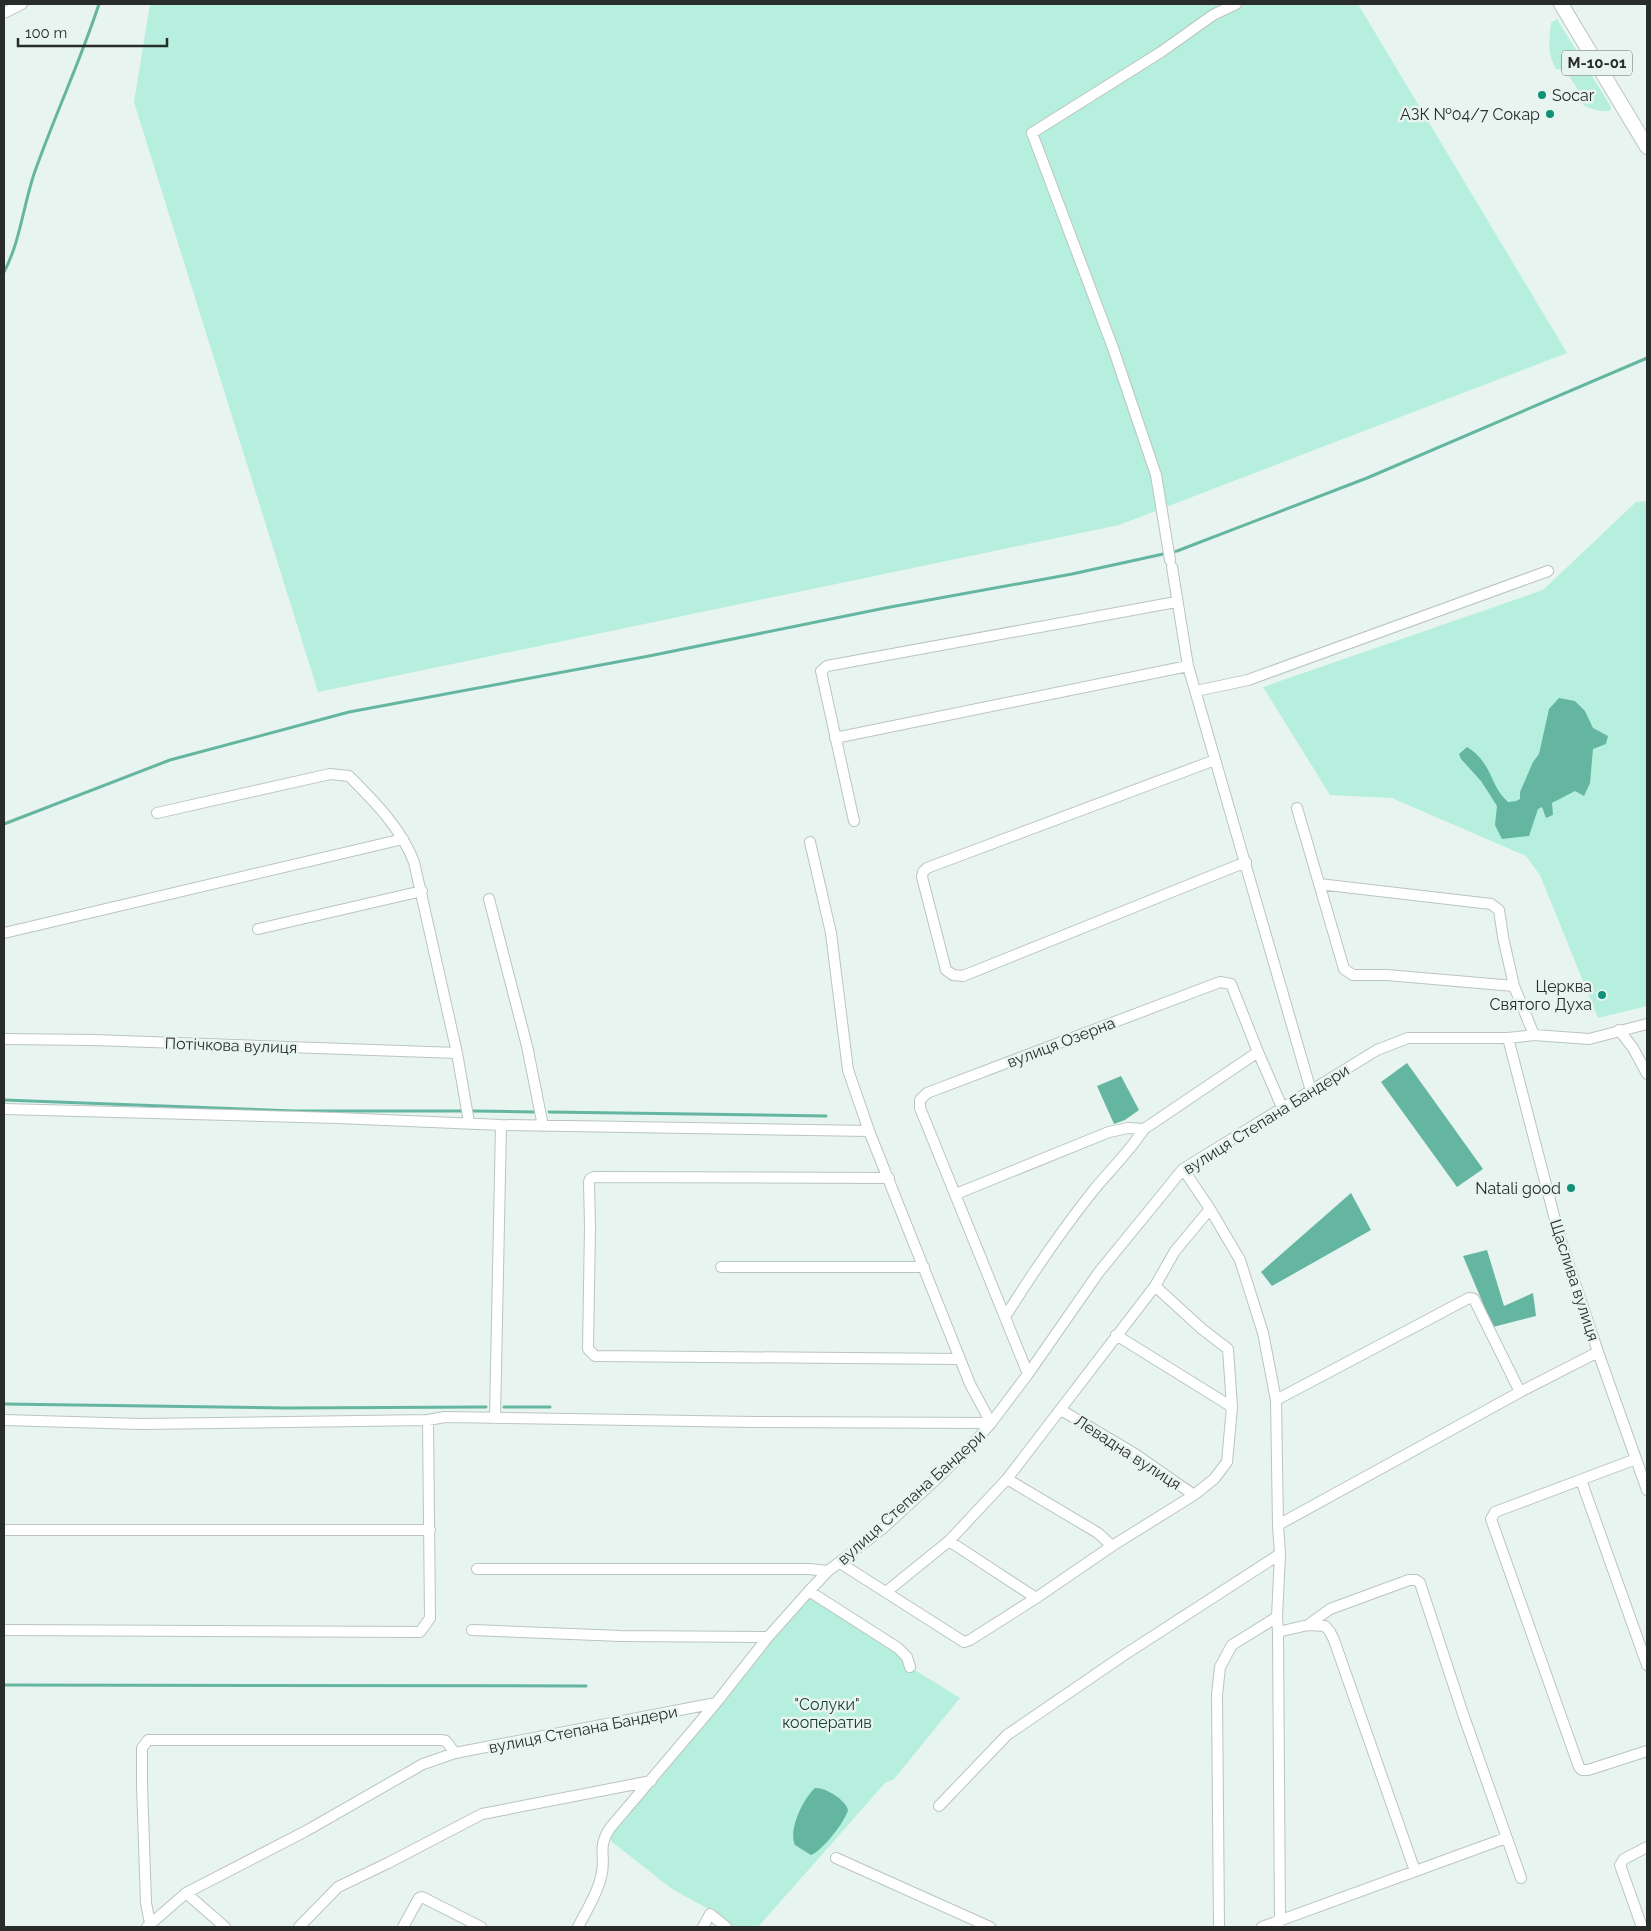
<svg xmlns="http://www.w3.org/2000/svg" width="1651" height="1931" viewBox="0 0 1651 1931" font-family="Raleway,sans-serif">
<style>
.green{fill:#b7efde}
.water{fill:#65b6a1}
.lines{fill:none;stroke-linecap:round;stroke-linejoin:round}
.stream{stroke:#65b6a1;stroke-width:3}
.minor-casing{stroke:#bac5c1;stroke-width:12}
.highway-casing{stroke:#bac5c1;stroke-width:16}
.minor{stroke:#fff;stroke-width:10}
.highway{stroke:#fff;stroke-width:14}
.poi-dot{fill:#109178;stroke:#e8f4f0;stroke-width:2}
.labels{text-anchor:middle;stroke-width:5;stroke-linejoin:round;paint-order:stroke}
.shield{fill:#e8f4f0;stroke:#626966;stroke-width:1}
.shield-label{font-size:15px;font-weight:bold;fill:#282d2b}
.poi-label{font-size:16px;fill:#282d2b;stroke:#e8f4f0;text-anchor:end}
.street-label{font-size:16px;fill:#282d2b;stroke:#e8f4f0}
.park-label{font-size:16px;fill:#1a4036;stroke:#e8f4f0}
</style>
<rect width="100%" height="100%" fill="#e8f4f0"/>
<!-- green -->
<path class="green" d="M150,4h1208l209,349 -448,172 -801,167 -184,-590z
M1557,19l54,88 -1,4c-12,1 -29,-4 -35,-14l6,-2 -16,-26h-9c-9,-16 -7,-28 -5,-46z
M1647,501v505l-49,12 -58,-143 -14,-19 -134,-58 -62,-3 -67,-108 280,-97 93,-88z
M809,1591l92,63 9,13 50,31 -66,81 -9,4 -127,144h-25l-19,-15 -42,-23 -60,-47 -2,-5z"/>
<!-- water -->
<path class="water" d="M1559,698l16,3 10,10 8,17 15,8 -2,8 -13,5 -3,34 -6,13 -9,-5 -23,12 1,12 -7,3 -4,-11 -4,2 -9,27 -27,3 -7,-14 2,-19 -16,-25 -20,-22 -2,-5 8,-7c26,16 22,38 41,55l8,-1 4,-2v-7l13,-30 6,-8 10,-45z
M1407,1063l76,106 -26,18 -76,-105z
M1121,1076l18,34 -14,10 -11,4 -17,-38z
M1351,1193l20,37 -99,56 -11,-14z
M1487,1250l17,56 29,-13 3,23 -43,11 -30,-71z
M815,1788c10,-1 31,12 33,22 -3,12 -26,41 -37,45l-16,-10c-7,-15 8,-46 20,-57z"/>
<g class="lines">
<!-- stream -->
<path class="stream" d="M4,272c16,-30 19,-65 30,-98 20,-57 46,-112 65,-170
M4,824l166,-64 179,-48 300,-56 236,-48 187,-34 105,-23 190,-73 280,-120
M4,1100l290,11h167
M474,1111l60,1
M549,1112l277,4
M4,1404l281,4 201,-1
M504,1407h46
M4,1685l582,1"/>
<!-- minor casing -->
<g class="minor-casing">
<path id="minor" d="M4,13l18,-9
M1170,560l-14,-85 -43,-127 -81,-215 129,-81 52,-37 23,-11
M1172,567l16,99 123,425
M1196,691l52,-11 300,-109
M835,738l353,-72
M1215,760l-288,108 -4,4 -1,5 24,93 7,5 10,1 283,-114
M1297,808l47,161 9,6h34l127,11
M157,813l173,-39 19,2c25,25 52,52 65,86l43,191 12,69
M854,821l-33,-150 6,-5 349,-64
M1319,884l172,20 8,6 4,27 11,49 20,49
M489,899l38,147 16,80
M258,929l164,-38
M4,933l399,-94
M1619,1030l14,18 14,26
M1508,1038l51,197 39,117 49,138
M4,1039l89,1 364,13
M4,1109l334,9 163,7 368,6
M1183,1169l27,40 30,51 23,73 13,67 2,125 2,29 -3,63 -45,28 -12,22 -3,28 2,232
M889,1178l-295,-1 -4,2 -1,3 1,44 -2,123 7,7 365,3
M956,1194l153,-62 19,-4 16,1 114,-77
M721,1267h203
M1005,1317c27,-43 56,-86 88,-126 17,-21 37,-40 51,-62
M1116,1335l116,72
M1028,1374l-108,-266v-8l7,-7 293,-111 11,2 27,68 24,55
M1276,1400l193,-102 5,1 46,93
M1061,1410l74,44 59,41
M495,1418l6,-293
M4,1420l136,4 288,-4 17,-3 309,5 237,1 -21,-39 -101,-253 -21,-61 -17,-137 -21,-91
M1636,1459l-141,53 -4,7 88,248 3,3h6l59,-19
M1007,1479l91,54 14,13
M1581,1480l66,185
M1278,1525l242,-133 78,-40
M4,1530h426
M949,1541l87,57
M840,1563l124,79 6,-2 66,-42 76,-52 82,-51 20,-16 13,-17 5,-55 -4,-58 -26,-20 -47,-43
M477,1569h332l19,2
M809,1591l89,57 9,9 3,10
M886,1592l63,-51 58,-62 148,-193 20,-35 35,-42
M1277,1617l1,15 30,-7 22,-16 79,-29h7l4,3 43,131 58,164
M1308,1625l17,1 5,6 4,8 81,231
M4,1630l416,2 10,-14 -2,-198
M472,1630l149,6 147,1
M1278,1632l2,290
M939,1806l68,-71 114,-78 159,-103
M836,1858l154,69
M186,1893l39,34
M150,1923l-4,-20 -4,-118v-37l6,-8h293l5,1 9,12
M147,1927l39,-34 120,-62 117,-67 32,-11 261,-50 52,-66 41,-46 19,-20 54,-42 47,-43 42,-40 20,-23 37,-49 71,-102 84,-103 194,-119 31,-12h100l26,-3 55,4 58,-15
M299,1927l39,-40 50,-24 94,-49 169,-33
M403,1927l16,-29 3,-1 59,30
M578,1927c8,-16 19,-32 23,-50 6,-20 -5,-28 9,-49l106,-125
M703,1927l7,-13 16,13
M1262,1927l244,-89
M1642,1927l-22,-62 4,-6 23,-12"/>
</g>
<!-- highway casing -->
<g class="highway-casing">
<path id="highway" d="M1561,4l86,143"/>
</g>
<!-- minor -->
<use href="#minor" class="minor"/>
<!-- highway -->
<use href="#highway" class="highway"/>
</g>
<!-- markers -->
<g class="poi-dot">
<circle cx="1542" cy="95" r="5"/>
<circle cx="1550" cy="114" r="5"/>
<circle cx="1602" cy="995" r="5"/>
<circle cx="1571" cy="1188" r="5"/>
</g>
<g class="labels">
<!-- shield labels -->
<rect class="shield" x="1562" y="50.5" width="70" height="25" rx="4"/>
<g class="shield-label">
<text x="1597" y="68">М-10-01</text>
</g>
<!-- poi labels -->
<g class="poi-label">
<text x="1552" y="101" text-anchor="start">Socar</text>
<text x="1540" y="120">АЗК №04/7 Сокар</text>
<text x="1592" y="992">Церква<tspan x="1592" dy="18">Святого Духа</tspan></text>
<text x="1561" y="1194">Natali good</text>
</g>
<!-- street labels -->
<g class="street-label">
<text transform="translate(1061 1042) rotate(-21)" y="6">вулиця Озерна</text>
<text transform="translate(231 1045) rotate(2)" y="6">Потічкова вулиця</text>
<text transform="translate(1266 1119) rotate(-32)" y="6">вулиця Степана Бандери</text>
<text transform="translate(1575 1280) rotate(72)" y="6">Щаслива вулиця</text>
<text transform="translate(1128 1452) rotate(33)" y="6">Левадна вулиця</text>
<text transform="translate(911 1497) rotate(-42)" y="6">вулиця Степана Бандери</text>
<text transform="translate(583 1729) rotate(-11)" y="6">вулиця Степана Бандери</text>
</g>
<!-- park labels -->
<g class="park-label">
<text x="827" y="1710">"Солуки"<tspan x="827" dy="18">кооператив</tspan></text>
</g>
</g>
<!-- border -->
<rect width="1651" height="1931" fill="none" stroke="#282d2b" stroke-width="10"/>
<!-- scale -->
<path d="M18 38v8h149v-8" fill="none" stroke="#282d2b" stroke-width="2.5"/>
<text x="25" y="38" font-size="15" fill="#282d2b" stroke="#e8f4f0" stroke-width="4" paint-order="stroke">100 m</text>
</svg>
